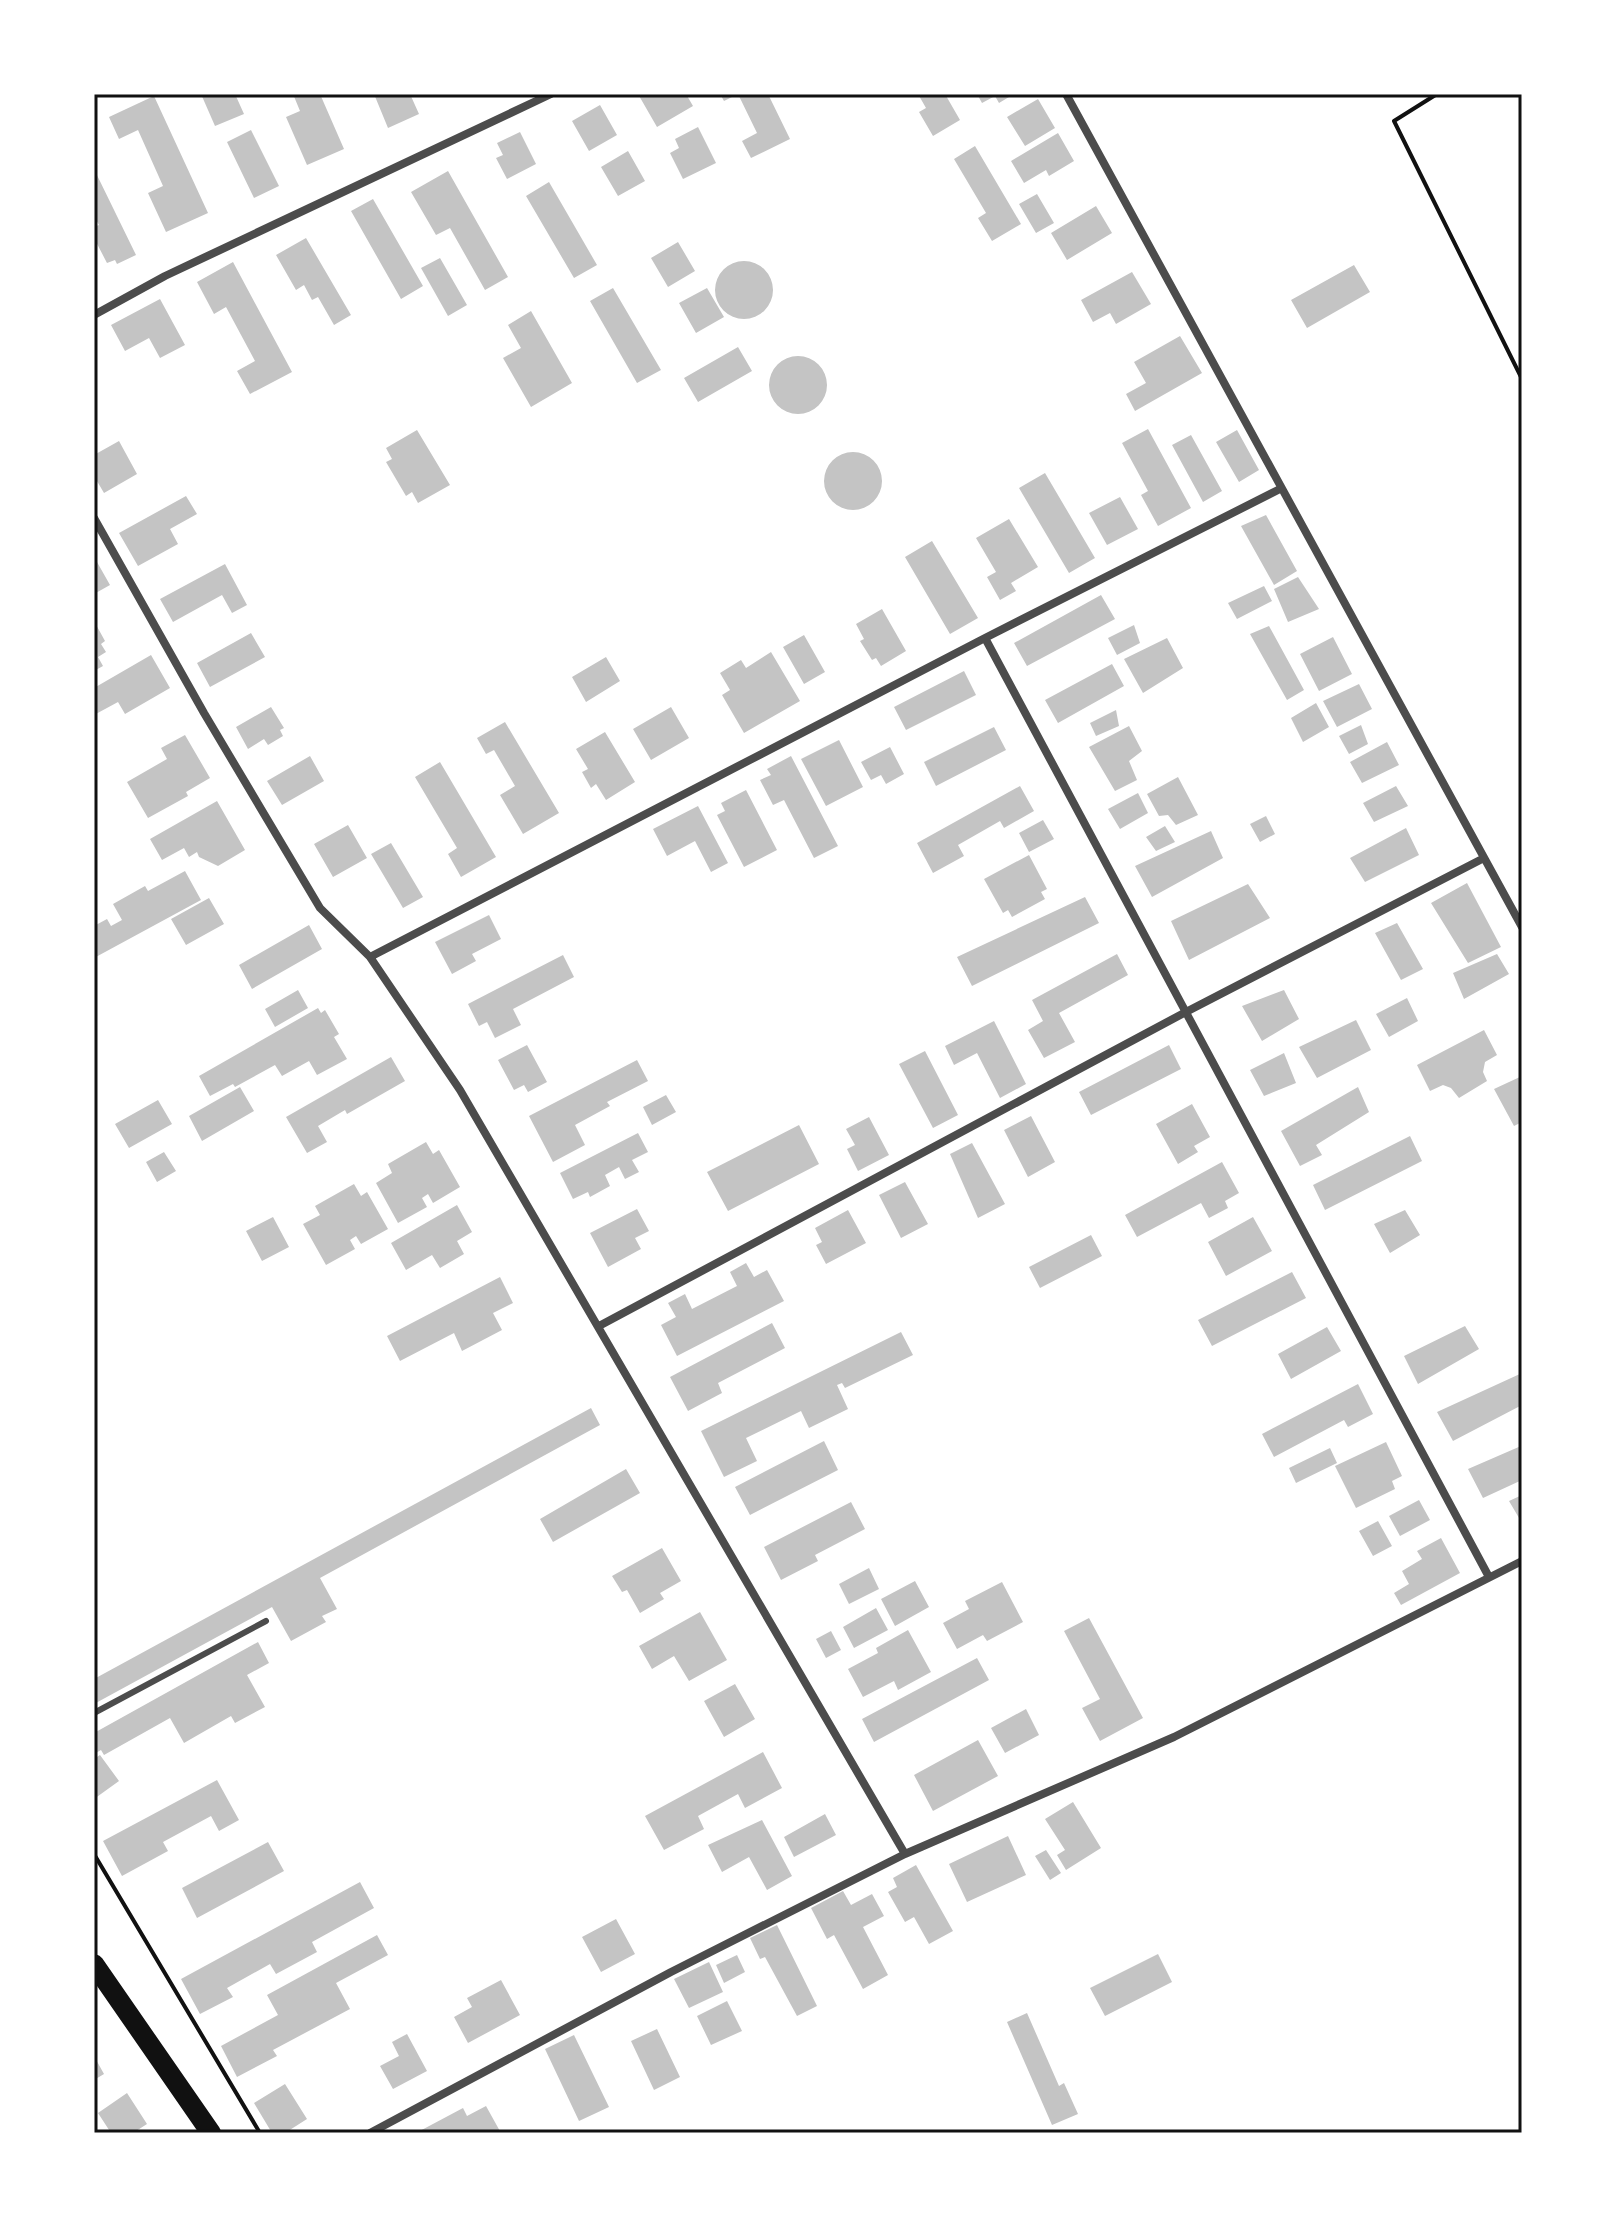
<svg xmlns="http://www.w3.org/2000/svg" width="1616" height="2227" viewBox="0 0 1616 2227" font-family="Commissioner,sans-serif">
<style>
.building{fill:#c4c4c4}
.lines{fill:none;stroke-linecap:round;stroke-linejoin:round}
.path{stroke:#111;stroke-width:4}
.service{stroke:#4c4c4c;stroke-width:6}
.minor{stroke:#4c4c4c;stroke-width:8}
.primary{stroke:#111;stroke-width:20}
.neatline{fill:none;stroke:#111;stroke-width:3}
</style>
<rect width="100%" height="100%" fill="#fff"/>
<!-- building -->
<path class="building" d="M201,94h34l9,20 -29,12z
M293,94h27l24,55 -37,16 -21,-48 14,-6z
M374,94h36l9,20 -31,14z
M638,94h48l7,12 -36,21z
M720,94h48l22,45 -39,19 -9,-17 15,-8 -19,-39 -14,7z
M918,94h27l15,26 -27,16 -14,-24 7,-4z
M977,94h37l-15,9 -4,-7 -13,7z
M154,96l54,117 -42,19 -18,-39 15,-7 -25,-56 -19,9 -10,-22z
M1038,99l17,29 -30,18 -18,-29z
M600,105l17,30 -28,16 -17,-30z
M698,127l18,36 -33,16 -13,-26 9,-5 -4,-9z
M251,130l28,56 -25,12 -27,-56z
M520,132l16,32 -29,15 -11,-21 7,-3 -6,-12z
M1058,133l16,28 -25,15 -3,-6 -22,13 -13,-22z
M975,146l46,78 -29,17 -14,-23 8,-5 -32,-54z
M628,151l17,30 -27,15 -17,-29z
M94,169l42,86 -19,9 -2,-4 -8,3 -13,-25v-11l5,-2 -5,-9z
M448,171l60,106 -23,13 -35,-62 -14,7 -25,-43z
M549,182l48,83 -23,13 -48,-82z
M1037,194l17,29 -18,10 -17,-29z
M373,199l50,87 -22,13 -50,-88z
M1096,206l16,27 -45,27 -16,-27z
M306,238l45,77 -17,10 -16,-28 -6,3 -8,-15 -8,5 -20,-35z
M678,242l17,29 -27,16 -17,-29z
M440,258l27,47 -19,11 -27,-48z
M715 290a29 29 0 1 1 58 0a29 29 0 1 1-58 0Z
M233,262l59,110 -42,22 -13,-23 18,-10 -29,-54 -12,7 -17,-32z
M1354,265l16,27 -63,36 -16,-28z
M1132,272l19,32 -35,20 -6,-11 -17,9 -12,-22z
M613,288l48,82 -24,13 -47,-82z
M707,288l17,29 -28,16 -17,-30z
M160,299l25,46 -25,13 -11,-20 -24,13 -14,-26z
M531,311l41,72 -41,24 -28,-49 18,-10 -13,-23z
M1180,336l22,37 -67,38 -9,-17 20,-11 -12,-21z
M738,347l14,24 -54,31 -14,-24z
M769 385a29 29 0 1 1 58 0a29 29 0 1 1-58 0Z
M1148,429l43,79 -33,18 -17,-31 7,-4 -26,-48z
M417,430l33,55 -32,18 -6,-11 -6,4 -20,-34 6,-3 -6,-11z
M1237,430l22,40 -20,12 -23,-40z
M1191,435l31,56 -19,11 -31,-57z
M119,441l18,33 -33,19 -10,-17v-21z
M824 481a29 29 0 1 1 58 0a29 29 0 1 1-58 0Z
M1045,473l50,85 -26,15 -50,-85z
M186,496l11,18 -27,15 8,15 -40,22 -19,-33z
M1120,497l18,32 -31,16 -18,-32z
M1266,515l31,56 -23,14 -33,-59z
M1009,519l29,48 -27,16 5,8 -16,9 -13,-23 9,-5 -20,-34z
M932,541l46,77 -28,16 -45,-77z
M97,562l13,23 -16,9v-30z
M225,564l22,41 -15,8 -10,-18 -49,27 -13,-23z
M1298,577l21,32 -31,13 -14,-33z
M1264,586l8,15 -35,18 -9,-16z
M1101,595l14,24 -88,47 -13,-23z
M882,609l24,42 -25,15 -5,-8 -4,2 -12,-19 4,-2 -8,-15z
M94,621l11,20 -4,3 5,8 -8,5 5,9 -9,5z
M1134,625l6,18 -23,12 -9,-17z
M1269,626l35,64 -17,10 -37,-66z
M251,633l14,24 -55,30 -13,-24z
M804,635l21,37 -21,12 -21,-37z
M1333,637l19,37 -33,17 -19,-37z
M1167,638l16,30 -40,25 -19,-34z
M771,652l29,49 -56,32 -22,-38 8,-5 -10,-17 21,-13 5,8z
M151,655l19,33 -45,26 -7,-12 -24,13v-27z
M606,657l14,24 -34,21 -14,-25z
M1112,664l12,22 -66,37 -13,-23z
M964,671l12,24 -70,35 -12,-23z
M1359,684l13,25 -35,18 -14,-26z
M1316,703l13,24 -26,15 -12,-24z
M271,707l13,21 -4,2 3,6 -15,9 -4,-6 -16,10 -12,-22z
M671,707l18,31 -38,22 -18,-31z
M1116,710l3,16 -23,10 -6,-13z
M505,722l54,91 -36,21 -23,-39 15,-9 -21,-36 -8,4 -9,-16z
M1361,725l7,19 -19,10 -10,-18z
M1129,726l13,25 -13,10 8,19 -22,11 -26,-44z
M994,727l12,23 -70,36 -12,-24z
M605,732l30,50 -29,18 -10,-16 -5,4 -9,-16 6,-3 -12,-20z
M185,735l25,43 -24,14 2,4 -40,22 -21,-36 40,-23 -6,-11z
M839,740l24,47 -37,19 -25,-47z
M1387,742l12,23 -37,18 -12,-21z
M890,747l14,27 -18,10 -5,-9 -10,5 -10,-18z
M310,756l14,25 -42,24 -15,-24z
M791,756l47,90 -24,12 -30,-58 -11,5 -13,-25 11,-5 -4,-6z
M440,762l56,95 -35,20 -13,-23 9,-6 -42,-71z
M1178,777l20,38 -22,10 -8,-10 -9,1 -12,-22z
M1020,786l14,25 -30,17 -4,-7 -42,24 6,11 -31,17 -16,-30z
M1396,786l12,20 -34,16 -11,-19z
M746,790l31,60 -33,17 -27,-52 8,-4 -4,-8z
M1138,793l10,20 -28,16 -12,-20z
M217,801l28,49 -27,16 -19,-9 -2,-5 -8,5 -5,-9 -22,12 -12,-21z
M698,806l30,57 -17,9 -16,-31 -28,15 -14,-27z
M1266,816l9,18 -15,8 -10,-18z
M1043,820l11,19 -25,13 -10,-19z
M348,825l19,33 -34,19 -19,-33z
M1165,826l10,16 -19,9 -10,-14z
M1406,828l13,27 -54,27 -15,-24z
M1211,831l12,27 -71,39 -17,-31z
M391,843l32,54 -20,11 -32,-54z
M1029,855l18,34 -6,3 4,7 -33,18 -4,-7 -5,3 -19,-34z
M185,871l16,29 -107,58v-32l13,-7 4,7 11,-6 -9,-16 32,-18 3,5z
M1467,883l34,64 -33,16 -37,-60z
M1248,884l22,34 -81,42 -18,-39z
M1085,897l14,26 -127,63 -15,-29z
M209,898l15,26 -38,21 -15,-26z
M489,915l12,24 -29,15 4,7 -24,13 -17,-32z
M1397,923l26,46 -22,11 -26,-47z
M309,925l13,24 -70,40 -13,-24z
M1117,954l11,21 -69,38 16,29 -31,16 -16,-28 15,-9 -11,-21z
M1497,954l12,20 -45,25 -11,-26z
M563,955l11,22 -61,32 8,16 -26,13 -8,-16 -8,4 -11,-22z
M298,990l10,18 -33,19 -10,-18z
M1284,990l15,29 -37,22 -20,-35z
M1407,998l11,23 -29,16 -13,-23z
M318,1008l3,5 4,-3 14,24 -5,3 13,22 -30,16 -8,-14 -27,15 -7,-11 -40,22 -2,-3 -23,12 -11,-20z
M1356,1020l15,30 -54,28 -18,-31z
M994,1021l32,63 -26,14 -23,-45 -23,12 -9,-19z
M1484,1030l13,25 -12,7 -2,10 4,9 -28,17 -8,-10 -8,-3 -13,6 -13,-26z
M527,1045l20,37 -19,10 -4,-7 -10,5 -16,-30z
M1169,1045l12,24 -90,46 -12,-23z
M925,1051l33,64 -25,13 -34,-64z
M1284,1053l12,30 -32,13 -14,-26z
M391,1057l14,24 -58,33 -2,-4 -27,16 9,16 -20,11 -21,-36z
M637,1060l11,21 -41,21 3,4 -35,19 10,20 -32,17 -24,-46z
M1522,1076v46l-8,4 -20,-37z
M240,1087l14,24 -52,30 -13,-25z
M1358,1087l11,25 -53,33 6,10 -22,11 -19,-35z
M666,1095l10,17 -24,13 -9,-18z
M158,1100l14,24 -43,24 -14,-24z
M1192,1104l18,33 -16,9 4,6 -20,12 -22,-40z
M1031,1116l24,46 -27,15 -24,-47z
M869,1117l20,38 -31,16 -11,-22 8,-4 -9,-16z
M799,1125l20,39 -91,47 -21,-39z
M638,1133l10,19 -16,8 7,12 -14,7 -6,-12 -14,8 5,11 -20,11 -2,-5 -15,7 -13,-26z
M1410,1136l12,25 -97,49 -12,-25z
M426,1142l7,12 6,-4 21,37 -27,16 -5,-9 -6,4 5,9 -29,16 -22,-40 16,-10 -4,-9z
M972,1143l33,61 -27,14 -28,-64z
M164,1152l12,19 -19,11 -11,-20z
M1222,1162l17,31 -14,8 3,7 -19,10 -8,-15 -64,34 -12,-22z
M905,1182l23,42 -27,14 -22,-43z
M354,1184l7,12 6,-4 21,37 -27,15 -5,-8 -6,4 5,9 -29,16 -23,-41 17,-9 -5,-9z
M457,1205l15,27 -15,9 7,13 -24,14 -8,-13 -26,15 -15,-27z
M637,1209l12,22 -14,7 6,11 -33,18 -18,-34z
M848,1210l18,33 -40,21 -10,-19 6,-3 -7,-14z
M1405,1210l15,25 -30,18 -16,-29z
M273,1217l16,30 -27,14 -16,-30z
M1253,1217l19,34 -46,25 -18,-34z
M1091,1235l11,21 -62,32 -11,-21z
M746,1263l8,14 13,-7 17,31 -107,55 -16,-31 15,-8 -8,-14 17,-9 7,15 45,-23 -7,-14z
M1292,1272l14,26 -94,48 -14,-26z
M500,1277l13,26 -20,10 9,17 -40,21 -8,-18 -54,28 -13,-25z
M772,1323l13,25 -67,35 4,10 -34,18 -18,-34z
M1465,1326l14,23 -61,35 -14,-28z
M1327,1327l14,24 -50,28 -13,-25z
M901,1332l12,23 -68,33 -3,-5 -5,2 11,24 -39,19 -8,-17 -55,27 11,23 -33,16 -23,-46z
M1522,1373v32l-69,36 -16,-29z
M1358,1384l15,30 -25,13 -4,-7 -70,37 -12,-23z
M591,1408l9,17 -280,153 17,31 -15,7 4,6 -35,19 -19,-34 -178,97v-25z
M824,1441l14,29 -88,45 -15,-28z
M1386,1442l16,34 -10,5 3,8 -39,19 -21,-42z
M1521,1446l1,34 -39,18 -15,-29z
M1330,1448l7,15 -41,20 -7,-15z
M626,1469l14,24 -87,49 -13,-23z
M1522,1495v28l-13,-22z
M1419,1500l11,20 -30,16 -11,-20z
M851,1502l14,27 -50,26 3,6 -37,19 -17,-33z
M1378,1521l14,25 -19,10 -14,-25z
M1441,1538l19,35 -59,32 -7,-12 15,-9 -7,-13 20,-12 -5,-8z
M662,1548l19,33 -21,12 4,6 -24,14 -13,-23 -5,2 -10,-16z
M869,1568l10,21 -30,15 -10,-20z
M915,1581l14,26 -34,19 -14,-27z
M1002,1582l21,40 -36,19 -4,-6 -26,14 -14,-26 26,-14 -4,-8z
M876,1608l12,22 -34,18 -11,-21z
M700,1612l27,48 -38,21 -15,-25 -22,13 -13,-23z
M1089,1618l54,100 -43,23 -18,-33 18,-9 -36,-68z
M908,1630l23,42 -33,18 -4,-9 -31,16 -15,-28 30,-16 -2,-5z
M831,1631l10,19 -15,8 -10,-19z
M258,1642l11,21 -22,12 18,32 -30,16 -4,-7 -47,27 -14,-25 -66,37 -3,-5 -7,4v-21z
M977,1658l12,22 -115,62 -12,-23z
M735,1684l20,35 -31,18 -20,-36z
M1026,1709l13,26 -34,18 -14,-25z
M978,1740l20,36 -65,35 -19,-36z
M763,1752l19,36 -37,20 -7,-14 -40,22 6,13 -40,21 -19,-34z
M100,1755l19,26 -25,18v-40z
M217,1780l22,40 -20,11 -8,-15 -48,26 5,9 -46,25 -19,-35z
M1073,1802l28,46 -35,22 -9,-15 8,-5 -20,-31z
M825,1814l11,21 -42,22 -10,-20z
M762,1820l30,56 -25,14 -18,-33 -27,15 -14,-27z
M1008,1836l18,39 -59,27 -18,-38z
M268,1842l16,29 -87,47 -15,-30z
M1046,1850l15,23 -11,7 -15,-24z
M916,1865l37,66 -24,13 -15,-27 -9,5 -17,-30 9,-5 -4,-9z
M360,1882l14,26 -62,34 5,10 -41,22 -6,-10 -43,24 6,9 -33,17 -19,-35z
M843,1891l8,14 21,-11 12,22 -21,11 25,48 -25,14 -29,-54 -7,4 -16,-31z
M616,1919l19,35 -34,18 -19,-35z
M777,1925l40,81 -20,10 -32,-59 -5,2 -10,-21z
M377,1935l11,20 -52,28 14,26 -77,41 4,6 -40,21 -16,-31 57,-31 -11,-20z
M1158,1954l14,28 -67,34 -15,-28z
M737,1955l8,17 -21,11 -8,-18z
M709,1962l14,30 -34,16 -15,-29z
M501,1980l19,35 -52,28 -14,-26 18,-10 -5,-9z
M727,2001l15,30 -31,14 -14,-29z
M1027,2013l32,73 5,-3 14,31 -26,11 -45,-103z
M657,2029l23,48 -26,13 -23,-49z
M407,2034l20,37 -34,18 -13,-23 19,-10 -7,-14z
M574,2035l35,72 -30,14 -34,-72z
M94,2056l10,18 -10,6z
M285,2084l22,35 -22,14h-13l-18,-30z
M127,2093l20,31 -14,9h-22l-13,-20z
M486,2106l15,27h-85l47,-25 4,8z"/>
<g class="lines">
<!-- path -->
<path class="path" d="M1437,94l-43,27 128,258
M94,1854l166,279"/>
<!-- service -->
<path class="service" d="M94,1713l172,-92"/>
<!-- minor -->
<path class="minor" d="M1066,94l456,833
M94,315l71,-39 386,-182
M94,518l110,195 116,195 50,49 90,133 445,764
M985,638l504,939
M370,957l615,-319 295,-149
M599,1326l585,-313 300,-155
M370,2133l301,-161 234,-118 269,-117 348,-176"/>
<!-- primary -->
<path class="primary" d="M94,1964l117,169"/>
</g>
<!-- border -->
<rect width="1616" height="2227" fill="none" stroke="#ffffff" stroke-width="192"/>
<rect x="96" y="96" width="1424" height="2035" class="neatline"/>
</svg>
